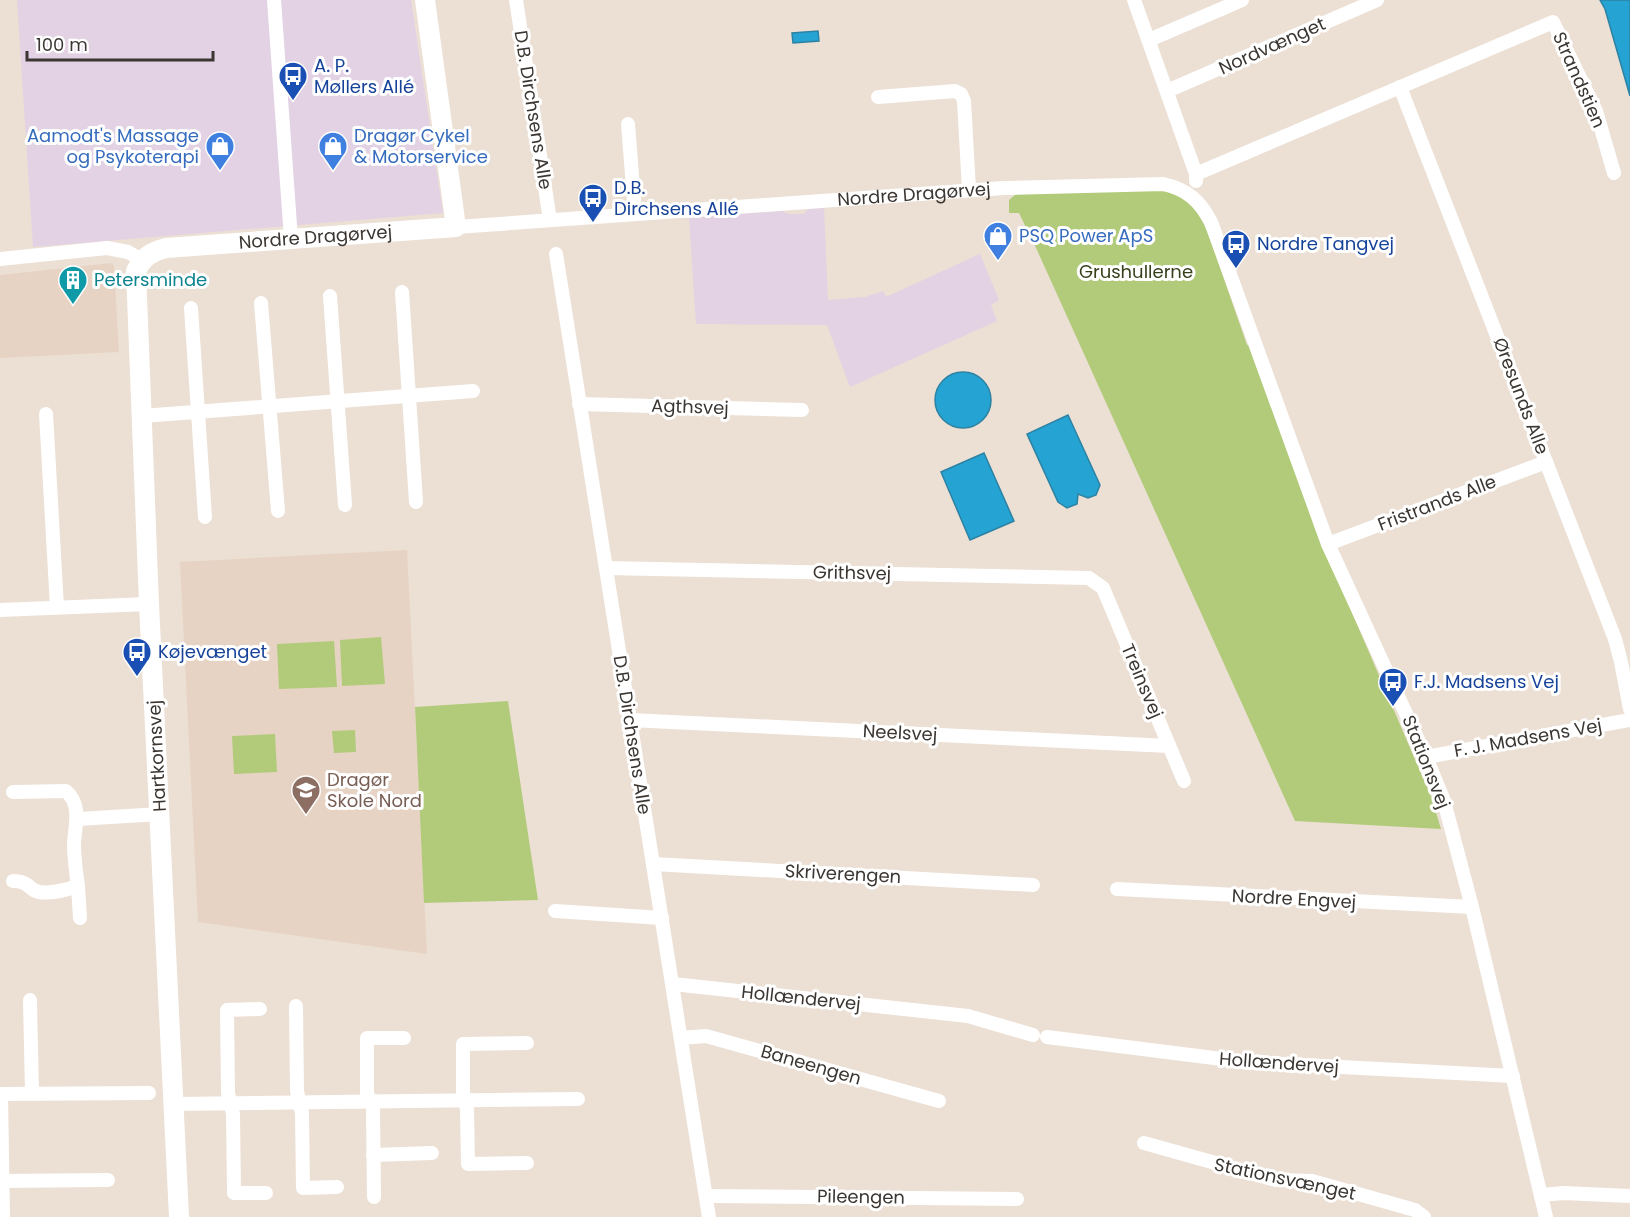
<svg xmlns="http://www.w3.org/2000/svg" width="1630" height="1217" viewBox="0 0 1630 1217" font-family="Poppins,sans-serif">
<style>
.built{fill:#e6d3c3}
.industrial{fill:#e2d2e4}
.green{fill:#b2cb7a}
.water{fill:#25a3d3;stroke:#2c82a3;stroke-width:1.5}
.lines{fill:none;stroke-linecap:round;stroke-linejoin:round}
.street{stroke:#fff;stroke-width:14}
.secondary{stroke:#fff;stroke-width:20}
.labels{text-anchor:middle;stroke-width:6;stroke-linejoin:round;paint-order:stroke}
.street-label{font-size:18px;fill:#3b3632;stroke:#fff}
.transit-label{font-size:18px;fill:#164399;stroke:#fff;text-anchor:start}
.shop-label{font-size:18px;fill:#366cbe;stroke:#fff;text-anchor:start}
.park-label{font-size:18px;fill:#36411b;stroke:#fff}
.culture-label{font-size:18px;fill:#0d838f;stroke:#fff;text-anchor:start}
.education-label{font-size:18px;fill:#785e54;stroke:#fff;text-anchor:start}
</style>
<rect width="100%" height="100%" fill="#ecdfd4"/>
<!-- built -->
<path class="built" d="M112,263l2,3 5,86 -119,6v-83z
M407,550l20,404 -229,-32 -18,-360z"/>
<!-- industrial -->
<path class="industrial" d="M17,0h394l32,213 -410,34z
M824,208l4,92 37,-3 18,-6 3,6 94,-43 19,46 -8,5 6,16 -147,66 -23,-62 -131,-1 -7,-106 93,-7 7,3h14l6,-5z"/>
<!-- green -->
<path class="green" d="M1169,190c22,12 29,20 39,43l39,112h2l86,228 97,226 9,30 -146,-8 -258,-571 -18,-37h-10v-13l7,-6z
M381,637l4,47 -43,2 -2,-46z
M334,641l3,46 -58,2 -2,-45z
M508,701l30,199 -114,3 -9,-196z
M355,730l1,22 -22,1 -2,-22z
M275,734l2,38 -43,2 -2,-38z"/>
<!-- water -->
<path class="water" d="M1600,0h30v96l-25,-87z
M818,31l1,10 -26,2 -1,-10z
M935 400a28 28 0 1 1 56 0a28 28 0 1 1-56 0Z
M1068,415l32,70 -4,10 -8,3 -10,-4 -1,10 -10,4 -9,-6 -31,-68z
M984,453l30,68 -44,19 -29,-68z"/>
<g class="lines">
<!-- street -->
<g class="street">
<path d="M274,0l17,239"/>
<path d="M516,0l34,220"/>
<path d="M1134,0l62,174v7"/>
<path d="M1149,40l93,-40"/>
<path d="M1400,87l215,552 6,23 9,47"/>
<path d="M1167,91l210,-91"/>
<path d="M878,97l77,-6 6,3 3,7 5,89"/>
<path d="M628,124l7,89"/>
<path d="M1196,174l357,-152 43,89 18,62"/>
<path id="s1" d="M456,227l548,-39 159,-4c24,5 37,17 48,38l117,322 98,213 18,44 28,106 74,310"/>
<path d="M556,254l153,963"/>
<path d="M0,259l107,-11 21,4 14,8"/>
<path d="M402,292l14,210"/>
<path d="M330,296l15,209"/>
<path d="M261,303l17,208"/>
<path d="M191,308l14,209"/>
<path d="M579,404l223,6"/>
<path d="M46,414l11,193"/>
<path d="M142,416l331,-25"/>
<path d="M1328,544l218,-82"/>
<path d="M606,568l483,10 14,10 81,193"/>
<path d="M0,610l149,-6"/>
<path d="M630,720l539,26"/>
<path d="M1426,757l204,-37"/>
<path d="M78,819l82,-5"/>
<path d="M653,864l380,21"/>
<path d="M13,881c17,0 15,9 26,11 13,2 27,-2 39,-6 -2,-14 -4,-28 -4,-42 1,-19 8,-39 -8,-53l-53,1"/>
<path d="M78,886l2,32"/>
<path d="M1117,889l355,18"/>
<path d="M555,911l107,7"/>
<path d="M673,984l295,32 65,19"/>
<path d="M30,1000l2,93"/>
<path d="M296,1006l1,85 5,22 1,75 34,-1"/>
<path d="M260,1009l-33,1 1,83 5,21 1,79h32"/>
<path d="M1047,1037l199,25 267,14"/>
<path d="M681,1038l25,-2 233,65"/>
<path d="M527,1043l-64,1v48l4,18 1,54 59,-1"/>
<path d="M0,1094l149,-1"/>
<path d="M1,1094l2,123"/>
<path d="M174,1104l404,-5"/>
<path d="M1144,1143l132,37 36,1 103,29 9,7"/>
<path d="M373,1155l59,-2"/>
<path d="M0,1181l108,-1"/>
<path d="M1541,1195l22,-2 67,3"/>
<path d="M706,1196l311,3"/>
<path d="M374,1197l-1,-89 -6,-15v-55h37"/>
</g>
<!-- secondary -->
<path class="secondary" id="s2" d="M179,1217l-30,-613 -13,-333c7,-14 15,-19 30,-23l290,-21 -31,-227"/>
</g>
<!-- icons -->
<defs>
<g id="bus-pin" transform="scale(1.5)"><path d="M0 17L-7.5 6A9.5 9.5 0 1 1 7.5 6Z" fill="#1a4fb4" stroke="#fff"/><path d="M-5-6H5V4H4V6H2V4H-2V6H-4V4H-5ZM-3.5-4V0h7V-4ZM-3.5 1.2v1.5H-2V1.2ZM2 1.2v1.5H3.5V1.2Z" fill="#fff"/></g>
<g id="shop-pin" transform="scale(1.5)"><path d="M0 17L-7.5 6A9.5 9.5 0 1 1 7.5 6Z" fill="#3f7fe0" stroke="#fff"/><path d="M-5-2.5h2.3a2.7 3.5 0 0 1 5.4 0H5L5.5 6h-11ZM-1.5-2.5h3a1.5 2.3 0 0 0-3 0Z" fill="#fff"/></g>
<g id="building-pin" transform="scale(1.5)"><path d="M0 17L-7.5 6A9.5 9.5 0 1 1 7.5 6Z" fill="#0f9aa8" stroke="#fff"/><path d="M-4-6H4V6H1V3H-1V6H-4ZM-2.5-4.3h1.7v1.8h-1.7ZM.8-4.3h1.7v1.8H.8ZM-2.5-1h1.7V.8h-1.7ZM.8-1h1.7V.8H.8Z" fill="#fff"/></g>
<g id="school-pin" transform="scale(1.5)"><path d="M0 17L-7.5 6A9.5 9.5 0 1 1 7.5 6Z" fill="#8d6e63" stroke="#fff"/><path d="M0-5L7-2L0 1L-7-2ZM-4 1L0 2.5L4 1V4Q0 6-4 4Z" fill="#fff"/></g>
</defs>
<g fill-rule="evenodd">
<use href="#bus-pin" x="293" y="76"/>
<use href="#shop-pin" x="220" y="146"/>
<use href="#shop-pin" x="333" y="146"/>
<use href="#bus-pin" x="593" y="198"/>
<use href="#shop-pin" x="998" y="236"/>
<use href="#bus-pin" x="1236" y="244"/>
<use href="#building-pin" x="73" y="280"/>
<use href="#bus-pin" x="137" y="652"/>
<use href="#bus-pin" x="1393" y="682"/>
<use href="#school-pin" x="306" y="790"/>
</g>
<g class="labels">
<!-- street labels -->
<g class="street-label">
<text transform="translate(1272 46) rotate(-24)" y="6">Nordvænget</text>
<text transform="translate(1579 80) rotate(66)" y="6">Strandstien</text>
<text transform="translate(533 110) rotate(81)" y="6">D.B. Dirchsens Alle</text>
<text dy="6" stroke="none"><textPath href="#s1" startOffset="459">Nordre Dragørvej</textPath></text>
<text dy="6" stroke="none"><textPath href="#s2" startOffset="1136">Nordre Dragørvej</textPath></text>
<text transform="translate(1521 396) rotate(69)" y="6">Øresunds Alle</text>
<text transform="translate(690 407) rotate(2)" y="6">Agthsvej</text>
<text transform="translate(1437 503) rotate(-21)" y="6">Fristrands Alle</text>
<text transform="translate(852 573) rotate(1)" y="6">Grithsvej</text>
<text transform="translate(1142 681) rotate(67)" y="6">Treinsvej</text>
<text transform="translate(900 733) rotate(3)" y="6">Neelsvej</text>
<text transform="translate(632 735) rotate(81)" y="6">D.B. Dirchsens Alle</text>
<text transform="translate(1528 738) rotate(-10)" y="6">F. J. Madsens Vej</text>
<text transform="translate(157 756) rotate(-93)" y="6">Hartkornsvej</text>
<text transform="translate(1426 762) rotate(68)" y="6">Stationsvej</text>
<text transform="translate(843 874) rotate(3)" y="6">Skriverengen</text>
<text transform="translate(1294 899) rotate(3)" y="6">Nordre Engvej</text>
<text transform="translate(801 998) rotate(6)" y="6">Hollændervej</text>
<text transform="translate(1279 1063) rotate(4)" y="6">Hollændervej</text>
<text transform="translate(811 1065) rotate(16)" y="6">Baneengen</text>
<text transform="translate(1285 1179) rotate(12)" y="6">Stationsvænget</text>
<text transform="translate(861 1197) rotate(1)" y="6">Pileengen</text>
</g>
<!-- transit labels -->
<g class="transit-label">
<text x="314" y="72">A. P.<tspan x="314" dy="21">Møllers Allé</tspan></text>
<text x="614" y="194">D.B.<tspan x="614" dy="21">Dirchsens Allé</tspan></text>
<text x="1257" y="250">Nordre Tangvej</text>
<text x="158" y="658">Køjevænget</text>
<text x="1414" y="688">F.J. Madsens Vej</text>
</g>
<!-- shop labels -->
<g class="shop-label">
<text x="199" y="142" text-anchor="end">Aamodt's Massage<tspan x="199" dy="21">og Psykoterapi</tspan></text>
<text x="354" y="142">Dragør Cykel<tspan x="354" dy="21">&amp; Motorservice</tspan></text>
<text x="1019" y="242">PSQ Power ApS</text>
</g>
<!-- park labels -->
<g class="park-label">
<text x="1136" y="278">Grushullerne</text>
</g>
<!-- culture labels -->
<g class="culture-label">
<text x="94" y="286">Petersminde</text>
</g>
<!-- education labels -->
<g class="education-label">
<text x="327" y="786">Dragør<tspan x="327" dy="21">Skole Nord</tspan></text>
</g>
</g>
<!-- scale -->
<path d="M27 51v9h186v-9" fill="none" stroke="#3b3632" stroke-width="3"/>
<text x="36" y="51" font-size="18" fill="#3b3632" stroke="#ffffff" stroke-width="4.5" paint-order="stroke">100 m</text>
</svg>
